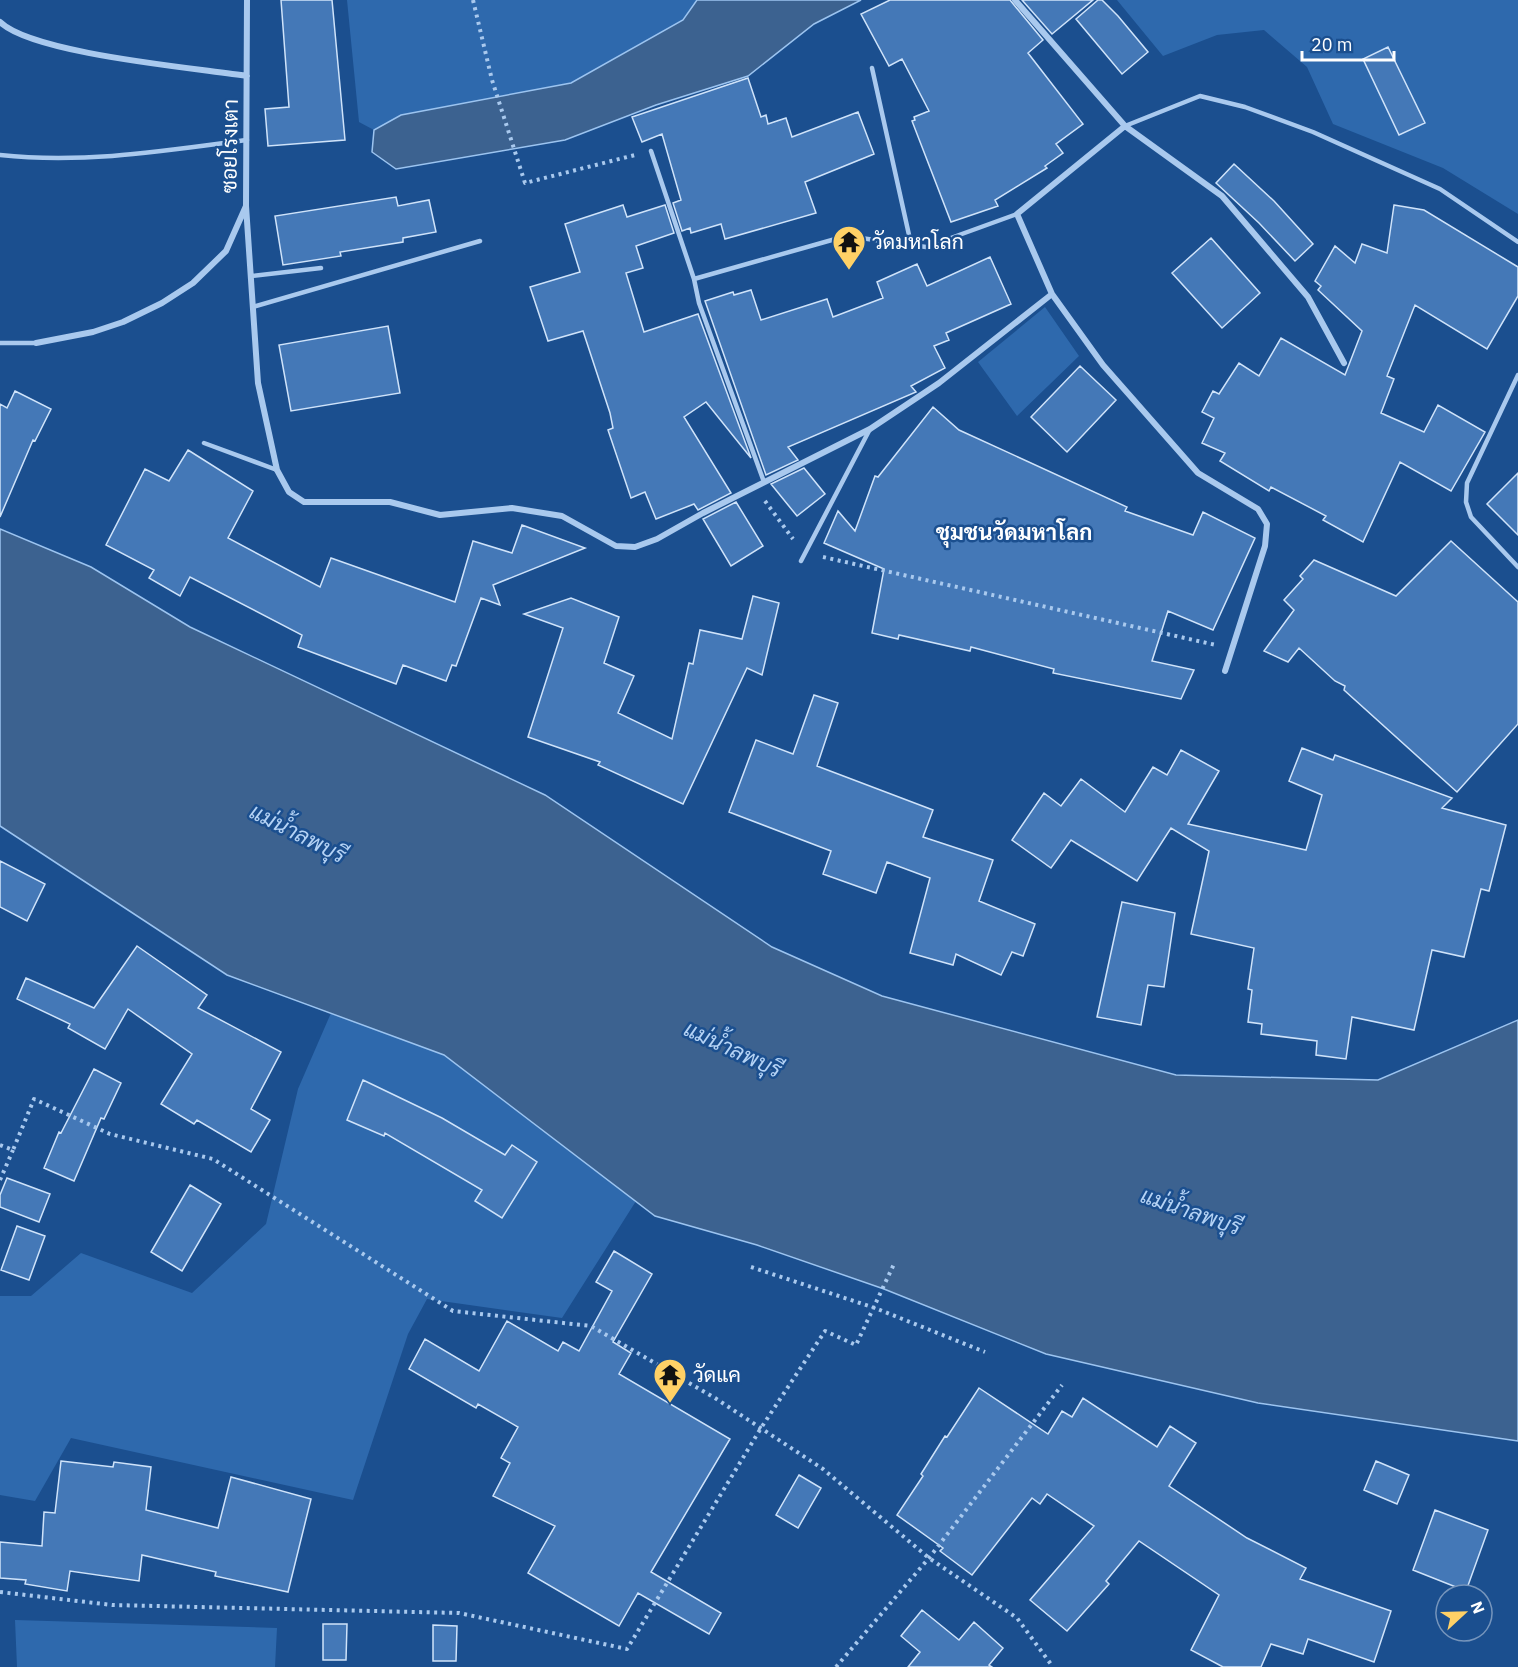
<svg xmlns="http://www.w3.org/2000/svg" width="1518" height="1667" viewBox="0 0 1518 1667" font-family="'IBM Plex Sans',Sarabun,sans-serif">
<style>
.green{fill:#2e69ad}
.water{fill:#3c6290;stroke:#9cc4f0;stroke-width:1.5}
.building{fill:#4478b7;stroke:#cfe3fa;stroke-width:1.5}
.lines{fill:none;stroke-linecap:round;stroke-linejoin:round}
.path{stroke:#a9c9ee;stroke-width:4;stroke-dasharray:3 4.5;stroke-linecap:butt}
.lane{stroke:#a9c9ee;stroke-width:4.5}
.street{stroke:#a9c9ee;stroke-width:6}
.labels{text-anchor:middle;stroke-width:5;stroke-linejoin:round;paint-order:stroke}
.street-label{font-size:21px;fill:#fff;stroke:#1b4f8f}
.poi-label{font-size:21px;fill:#fff;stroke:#1b4f8f;text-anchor:start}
.neighbourhood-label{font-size:22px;font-weight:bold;fill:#fff;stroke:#1b4f8f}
.water-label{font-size:22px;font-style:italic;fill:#b5d3f5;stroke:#1b4f8f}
</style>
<rect width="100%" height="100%" fill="#1b4f8f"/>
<!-- green -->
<path class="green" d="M347,0h350l-14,20 -112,63 -170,32 -27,15 -15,-8z
M1117,0h401v214l-75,-46 -110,-44 -26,-57 -43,-37 -47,5 -54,21z
M1045,307l34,49 -62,60 -39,-54z
M331,1013l113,42 192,146 -74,117 -135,-19 -19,35 -55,166 -282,-62 -36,63 -35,-6v-199h31l50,-43 111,40 74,-69 32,-135z
M15,1620l262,8 -2,39h-258z"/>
<!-- water -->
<path class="water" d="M697,0h164l-47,24 -66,52 -92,29 -91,35 -169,29 -24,-17 2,-22 27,-15 170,-32 112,-63z
M0,529l91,38 99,60 355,168 227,152 110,49 294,79 202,5 140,-60v421l-260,-38 -212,-49 -162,-65 -127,-44 -102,-29 -211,-161 -217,-80 -227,-149z"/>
<!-- building -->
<path class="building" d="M281,0h51l13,140 -77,6 -3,-37 24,-2z
M890,0h120l33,40 -15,13 55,71 -27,20 7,9 -18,13 2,2 -52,32 3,6 -47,16 -39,-101 3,-1 -1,-3 15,-6 -27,-52 -13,7 -28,-52z
M1022,0h71l-41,34z
M1098,0h4l16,16 30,36 -26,22 -46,-55z
M1388,47l37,76 -26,12 -36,-76z
M748,78l13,39 5,-2 2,9 18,-6 6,19 66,-25 16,42 -69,28 11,31 -91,26 -4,-15 -30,9 -1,-5 -8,3 -9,-28 8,-3 -19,-66 -20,8 -10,-25z
M1234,164l40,37 39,43 -18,17 -36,-38 -43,-40z
M396,197l2,9 31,-6 7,32 -33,6v4l-63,10 1,4 -58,9 -8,-49z
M623,205l4,12 38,-12 9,28 -38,13 7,22 -17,5 18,59 54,-18 53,144 -45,-56 -22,15 47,76 -33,17 -4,-6 -38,15 -11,-27 -14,6 -23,-68 5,-2 -3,-15 -27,-82 -35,10 -18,-54 50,-15 -15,-48z
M1394,205l30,5 94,57v29l-31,53 -72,-44 -28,71 7,3 -13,34 43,19 14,-27 47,27 -34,59 -51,-29 -37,80 -40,-22 3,-4 -55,-29 -2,4 -49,-30 5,-8 -23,-10 12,-25 -12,-6 11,-21 6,3 20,-31 20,13 22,-38 64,37 17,-44 -44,-41 3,-4 -6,-5 20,-35 20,17 7,-19 25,9z
M1211,238l49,55 -38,35 -50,-55z
M990,257l21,47 -65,29 3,7 -15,6 11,22 -34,18 5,6 -128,55 10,13 -32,15 -61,-174 28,-9 1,3 17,-5 10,30 66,-21 6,18 50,-19 -6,-16 40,-18 10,22z
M388,326l12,67 -109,18 -12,-66z
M1080,366l36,34 -49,52 -36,-35z
M15,391l36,18 -16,32 -2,-1 -33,77v-113l7,4z
M933,407l26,23 168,77 -2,4 68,24 10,-23 52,26 -42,92 -45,-19 -16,50 42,9 -13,29 -128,-26 1,-4 -83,-22 -1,4 -71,-16 -1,4 -26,-6 12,-64 -60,-26 14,-32 17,20 20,-55 3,1z
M188,450l65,41 -25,47 92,49 11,-29 124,44 18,-61 39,12 10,-28 63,23 -92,37 7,20 -19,-7 -25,68 -4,-1 -6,16 -43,-16 -7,19 -98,-37 4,-12 -112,-58 -10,19 -31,-18 5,-8 -48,-25 39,-76 24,12z
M804,468l21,26 -28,22 -26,-32z
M1518,473v62l-31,-31z
M736,502l27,44 -32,20 -28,-47z
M1451,541l67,61v122l-61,68 -113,-102 1,-4 -10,-5 -36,-33 -11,14 -24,-11 30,-41 -10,-10 19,-21 -3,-3 14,-16 82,36z
M753,596l26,7 -17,72 -15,-7 -64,136 -85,-39 2,-3 -72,-25 35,-109 -39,-14 47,-16 48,19 -15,46 30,13 -16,37 54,26 17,-76 4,1 7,-34 42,9z
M814,695l24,8 -21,63 116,44 -10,27 70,23 -14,41 56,23 -12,32 -11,-4 -11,23 -45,-21 -3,11 -43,-12 20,-75 -43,-16 -11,31 -53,-19 8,-23 -102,-39 27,-72 37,14z
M1302,748l31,12 2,-5 117,43 -10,10 64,17 -17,66 -8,-2 -17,68 -32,-7 -18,80 -62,-13 -6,42 -30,-4 1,-14 -56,-7 1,-10 -14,-2 4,-32 -4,-1 6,-41 -63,-14 18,-83 -38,-23 -34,53 -66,-41 -20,28 -39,-28 32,-47 17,13 20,-27 44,33 28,-45 14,8 14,-25 38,21 -31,53 118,26 16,-55 -33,-14z
M0,861l45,23 -18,37 -27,-14z
M1122,902l53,11 -11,74 -16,-2 -7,40 -44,-8z
M137,946l70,49 -9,13 83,44 -30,57 19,11 -19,32 -54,-32 -3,4 -33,-20 31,-50 -64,-45 -23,40 -37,-21 2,-4 -53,-25 9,-21 68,30z
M94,1069l27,14 -17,36 -3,-1 -27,63 -30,-13 15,-36 2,1z
M363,1080l79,38 63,37 7,-10 25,17 -35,56 -27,-17 7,-11 -97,-57 -1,3 -37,-16z
M7,1178l43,16 -11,28 -39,-15v-12z
M190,1185l31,19 -39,67 -31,-19z
M17,1226l28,10 -16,44 -28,-10z
M614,1251l38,23 -39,68 18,11 -12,21 111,65 -79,133 70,41 -12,21 -71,-41 -19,33 -91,-53 27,-47 -62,-30 17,-33 -9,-5 17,-31 -40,-23 -2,4 -67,-39 16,-30 54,32 28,-50 51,30 5,-9 16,9 33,-60 -16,-9z
M979,1388l69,46 14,-23 10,6 11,-19 74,49 13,-21 26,17 -27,43 78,52 59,30 -6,11 91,32 -17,51 -66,-23 -5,15 -32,-10 -10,23h-38l-32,-17 28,-55 -80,-54 -33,40 3,3 -42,47 -37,-31 64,-74 -47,-32 -7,10 -8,-6 -60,77 -32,-24 3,-3 -46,-33 26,-39 -2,-2 24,-38 2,1z
M61,1461l52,6 1,-5 37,5 -5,43 72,18 13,-51 80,22 -23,93 -73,-16 1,-4 -74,-17 -3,26 -69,-10 -3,20 -42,-7 1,-4 -26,-2v-36l42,4 2,-34 11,1z
M1376,1461l33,14 -12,29 -33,-14z
M799,1475l22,13 -23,40 -22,-13z
M1435,1510l53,20 -22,61 -53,-21z
M922,1610l37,30 15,-18 29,26 -14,17 3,2h-84l12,-15 -19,-16z
M323,1624h24l-1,36h-23z
M433,1625l24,1 -1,35h-23z"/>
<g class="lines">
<!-- path -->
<path class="path" d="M473,0l19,80 33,103 110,-28
M765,501l28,38
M823,557l393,88
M0,1145l13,5 21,-51 76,35 103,25 240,152 138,15 124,72 108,71 106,89 88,60 36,49
M0,1180l13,-30
M751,1267l124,41 110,44
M0,1592l112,13 347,8 168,36 134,-221 64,-97 31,14 38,-81
M836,1667l93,-109 133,-173"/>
<!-- lane -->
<path class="lane" d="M872,68l39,176
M1125,126l75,-30 45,11 68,25 127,57 78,53
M651,151l43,128 5,24 65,179
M0,155c83,9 164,-4 247,-15
M251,276l70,-8
M694,279l152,-43 80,11 91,-33
M253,307l227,-66
M0,343h36
M1518,375l-51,108 -1,19 5,15 47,50
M204,443l73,27
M801,561l69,-132"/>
<!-- street -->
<path class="street" d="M1015,0l110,126 -108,88 35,80 51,71 95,108 60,36 9,15 -2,22 -40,125
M0,22c33,32 195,46 247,54
M1125,126l97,70 86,101 36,66
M246,206l12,177 19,87 12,22 15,10h86l50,13 72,-7 50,8 54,30 19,1 22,-8 46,-26 167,-84 69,-46 113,-89
M36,343l57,-11 30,-10 39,-19 31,-20 33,-32 20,-45 1,-206"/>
</g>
<!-- icons -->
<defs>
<g id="temple-pin" transform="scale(1.725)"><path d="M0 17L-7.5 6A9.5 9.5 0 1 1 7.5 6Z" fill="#ffd166" stroke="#1b4f8f"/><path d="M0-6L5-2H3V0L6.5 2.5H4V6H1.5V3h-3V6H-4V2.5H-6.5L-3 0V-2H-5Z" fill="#111"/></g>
</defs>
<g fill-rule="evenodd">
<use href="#temple-pin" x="849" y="242"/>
<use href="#temple-pin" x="670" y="1375"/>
</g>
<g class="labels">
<!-- street labels -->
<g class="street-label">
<text transform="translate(230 146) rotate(-89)" y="7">ซอยโรงเตา</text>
</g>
<!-- poi labels -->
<g class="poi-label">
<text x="872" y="249">วัดมหาโลก</text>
<text x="693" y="1382">วัดแค</text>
</g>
<!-- neighbourhood labels -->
<g class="neighbourhood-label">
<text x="1014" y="540">ชุมชนวัดมหาโลก</text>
</g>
<!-- water labels -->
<g class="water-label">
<text transform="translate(298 833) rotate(27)" y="8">แม่น้ำลพบุรี</text>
<text transform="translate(733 1049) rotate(25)" y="8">แม่น้ำลพบุรี</text>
<text transform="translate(1191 1211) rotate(19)" y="8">แม่น้ำลพบุรี</text>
</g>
</g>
<!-- north arrow -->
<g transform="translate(1464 1613) rotate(68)"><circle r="28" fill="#1b4f8f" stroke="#7695bc" stroke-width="1.5"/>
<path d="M0-4.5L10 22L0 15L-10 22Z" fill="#ffd166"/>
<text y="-9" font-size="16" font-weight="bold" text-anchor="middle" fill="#ffffff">N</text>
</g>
<!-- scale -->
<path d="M1302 51v9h92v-9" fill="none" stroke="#ffffff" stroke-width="3"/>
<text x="1311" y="51" font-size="18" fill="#ffffff" stroke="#1b4f8f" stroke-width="4.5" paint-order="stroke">20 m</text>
</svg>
